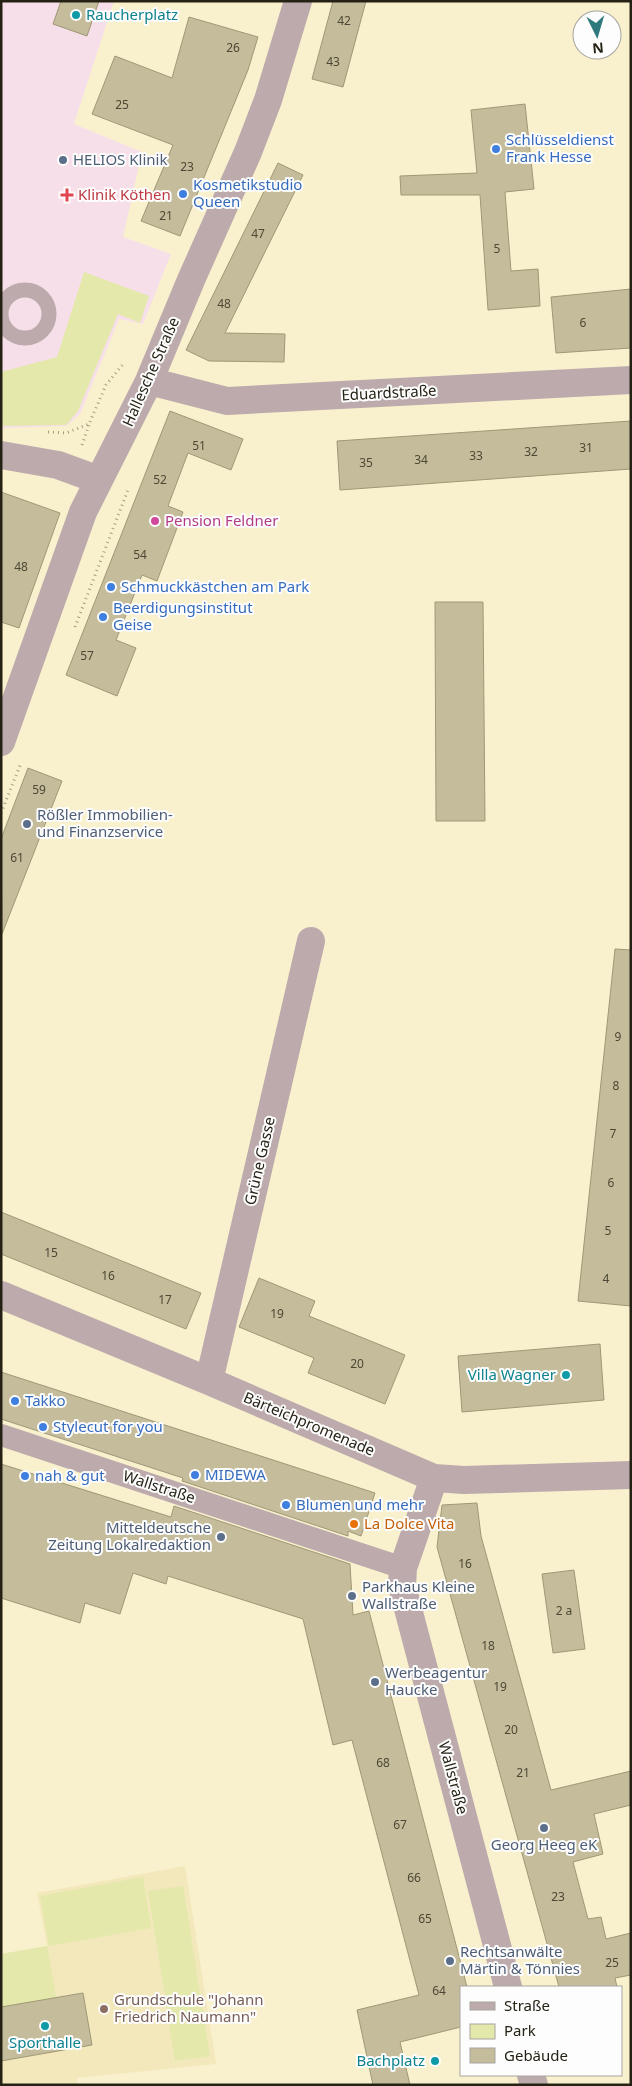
<svg xmlns="http://www.w3.org/2000/svg" width="632" height="2086" viewBox="0 0 632 2086" font-family="'Noto Sans',sans-serif">
<style>
.built{fill:#f2e8bc}
.medical{fill:#f7dfe9}
.green{fill:#e4e8ab}
.building{fill:#c4bc9a;stroke:#9f9876}
.lines{fill:none;stroke-linecap:round;stroke-linejoin:round}
.path{stroke:#a39d82;stroke-width:3;stroke-dasharray:1 4;stroke-linecap:butt}
.service{stroke:#bcaaac;stroke-width:15}
.pedestrian{stroke:#bcaaac;stroke-width:22}
.minor{stroke:#bcaaac;stroke-width:28}
.culture-dot{fill:#0f9aa8;stroke:#fdfdfd;stroke-width:2}
.shop-dot{fill:#3f7fe0;stroke:#fdfdfd;stroke-width:2}
.service-dot{fill:#5c6f8a;stroke:#fdfdfd;stroke-width:2}
.health-dot{fill:#e0444e;stroke:#fdfdfd;stroke-width:2}
.hotel-dot{fill:#d1479c;stroke:#fdfdfd;stroke-width:2}
.food-dot{fill:#e8710a;stroke:#fdfdfd;stroke-width:2}
.education-dot{fill:#8d6e63;stroke:#fdfdfd;stroke-width:2}
.labels{text-anchor:middle;stroke-width:4;stroke-linejoin:round;paint-order:stroke}
.number-label{font-size:12px;fill:#4d4836}
.culture-label{font-size:15px;fill:#0d838f;stroke:#fdfdfd;text-anchor:end}
.shop-label{font-size:15px;fill:#366cbe;stroke:#fdfdfd;text-anchor:start}
.service-label{font-size:15px;fill:#4e5e75;stroke:#fdfdfd;text-anchor:start}
.health-label{font-size:15px;fill:#be3a42;stroke:#fdfdfd;text-anchor:start}
.street-label{font-size:15px;fill:#252215;stroke:#fdfdfd}
.hotel-label{font-size:15px;fill:#b23c85;stroke:#fdfdfd;text-anchor:start}
.food-label{font-size:15px;fill:#c56008;stroke:#fdfdfd;text-anchor:start}
.education-label{font-size:15px;fill:#785e54;stroke:#fdfdfd;text-anchor:start}
</style>
<rect width="100%" height="100%" fill="#f9f1cd"/>
<!-- built -->
<path class="built" d="M185,1866l31,198 -139,14v7h-76v-131l46,-8 -10,-53z"/>
<!-- medical -->
<path class="medical" d="M1,1h113l-40,123 68,28 -19,85 48,17 -28,70 -24,-5 -39,95 -14,12 -65,2z"/>
<!-- green -->
<path class="green" d="M84,272l65,24 -9,27 -22,-9 -40,97 -12,14 -65,1v-54l56,-15z
M143,1877l8,51 -102,18 -9,-50z
M183,1886l27,170 -35,5 -27,-170z
M47,1946l9,52 -55,9v-53z"/>
<!-- building -->
<path class="building" d="M61,1h38l-12,35 -34,-12z
M333,1h33l-23,86 -31,-8z
M189,17l69,20 -10,33 -68,166 -39,-15 32,-76 -81,-31 23,-58 57,22z
M525,104l9,85 -29,3 6,79 27,-2 2,37 -52,4 -8,-115h-79l-1,-19 77,-3 -6,-63z
M278,163l25,12 -78,158 60,1 -1,28 -75,-1 -23,-11z
M631,289v59l-75,5 -5,-56z
M170,411l73,28 -12,31 -43,-17 -20,53 15,6 -26,69 -15,-6 -26,65 20,8 -19,48 -51,-21z
M631,421v48l-291,21 -3,-49z
M1,492l59,21 -41,115 -18,-6z
M435,602h48l2,219h-49z
M28,768l34,13 -60,153 -1,-95z
M615,949l16,1v356l-53,-5z
M1,1212l200,81 -15,36 -185,-75z
M259,1278l56,23 -6,15 96,39 -20,49 -77,-31 6,-15 -75,-31z
M600,1344l4,56 -142,12 -4,-56z
M1,1372l374,121 -14,43 -13,-5v5l-166,-55 1,-3 -182,-59z
M1,1464l170,53 3,-11 176,58 3,51 16,-4 98,376h-6v40l-61,15 10,43h-37l-16,-75 62,-15 -67,-255 -19,5 -30,-126 -135,-43 -2,8 -33,-11 -13,41 -35,-11 -5,20 -79,-25z
M477,1503l4,33 70,254 80,-19v34l-37,9 9,40 -30,8 15,57 13,-2 5,22 25,-6v42l-16,3 2,9h-58l-122,-440 5,-42z
M574,1570l11,79 -32,4 -11,-79z
M83,1993l9,52 -91,16v-54z"/>
<g class="lines">
<!-- path -->
<path class="path" d="M48,432l18,1 23,-9 17,-39 18,-22
M82,445l7,-20
M75,627l53,-137
M1,813l20,-50"/>
<!-- service -->
<path class="service" d="M1 314a24 24 0 1 1 48 0a24 24 0 1 1-48 0Z"/>
<!-- pedestrian -->
<path class="pedestrian" d="M1,1435l402,133"/>
<!-- minor -->
<path class="minor" d="M149,381l78,20 404,-21
M1,455l57,10 41,15
M1,742l82,-230 66,-131 42,-101 57,-128 20,-52 30,-99
M1,1295l208,86 225,97 30,2 167,-5
M209,1381l102,-440
M434,1478l-31,90 -1,18 106,401
M531,2075l3,10"/>
</g>
<!-- markers -->
<g class="culture-dot">
<circle cx="76" cy="15" r="5"/>
<circle cx="566" cy="1375" r="5"/>
<circle cx="45" cy="2026" r="5"/>
<circle cx="435" cy="2061" r="5"/>
</g>
<g class="shop-dot">
<circle cx="496" cy="149" r="5"/>
<circle cx="183" cy="194" r="5"/>
<circle cx="111" cy="587" r="5"/>
<circle cx="103" cy="617" r="5"/>
<circle cx="15" cy="1401" r="5"/>
<circle cx="43" cy="1427" r="5"/>
<circle cx="195" cy="1475" r="5"/>
<circle cx="25" cy="1476" r="5"/>
<circle cx="286" cy="1505" r="5"/>
</g>
<g class="service-dot">
<circle cx="63" cy="160" r="5"/>
<circle cx="27" cy="824" r="5"/>
<circle cx="221" cy="1537" r="5"/>
<circle cx="352" cy="1596" r="5"/>
<circle cx="375" cy="1682" r="5"/>
<circle cx="544" cy="1828" r="5"/>
<circle cx="450" cy="1961" r="5"/>
</g>
<path class="health-dot" d="M64.5 187.5h5v5h5v5h-5v5h-5v-5h-5v-5h5z"/>
<circle class="hotel-dot" cx="155" cy="521" r="5"/>
<circle class="food-dot" cx="354" cy="1524" r="5"/>
<circle class="education-dot" cx="104" cy="2009" r="5"/>
<g class="labels">
<!-- number labels -->
<g class="number-label">
<text x="344" y="25">42</text>
<text x="233" y="52">26</text>
<text x="333" y="66">43</text>
<text x="122" y="109">25</text>
<text x="187" y="171">23</text>
<text x="166" y="220">21</text>
<text x="258" y="238">47</text>
<text x="497" y="253">5</text>
<text x="224" y="308">48</text>
<text x="583" y="327">6</text>
<text x="199" y="450">51</text>
<text x="586" y="452">31</text>
<text x="531" y="456">32</text>
<text x="476" y="460">33</text>
<text x="421" y="464">34</text>
<text x="366" y="467">35</text>
<text x="160" y="484">52</text>
<text x="140" y="559">54</text>
<text x="21" y="571">48</text>
<text x="87" y="660">57</text>
<text x="39" y="794">59</text>
<text x="17" y="862">61</text>
<text x="618" y="1041">9</text>
<text x="616" y="1090">8</text>
<text x="613" y="1138">7</text>
<text x="611" y="1187">6</text>
<text x="608" y="1235">5</text>
<text x="51" y="1257">15</text>
<text x="108" y="1280">16</text>
<text x="606" y="1283">4</text>
<text x="165" y="1304">17</text>
<text x="277" y="1318">19</text>
<text x="357" y="1368">20</text>
<text x="465" y="1568">16</text>
<text x="564" y="1615">2 a</text>
<text x="488" y="1650">18</text>
<text x="500" y="1691">19</text>
<text x="511" y="1734">20</text>
<text x="383" y="1767">68</text>
<text x="523" y="1777">21</text>
<text x="400" y="1829">67</text>
<text x="414" y="1882">66</text>
<text x="558" y="1901">23</text>
<text x="425" y="1923">65</text>
<text x="612" y="1967">25</text>
<text x="439" y="1995">64</text>
</g>
<!-- culture labels -->
<g class="culture-label">
<text x="86" y="20" text-anchor="start">Raucherplatz</text>
<text x="556" y="1380">Villa Wagner</text>
<text x="45" y="2048" text-anchor="middle">Sporthalle</text>
<text x="425" y="2066">Bachplatz</text>
</g>
<!-- shop labels -->
<g class="shop-label">
<text x="506" y="145">Schlüsseldienst<tspan x="506" dy="17">Frank Hesse</tspan></text>
<text x="193" y="190">Kosmetikstudio<tspan x="193" dy="17">Queen</tspan></text>
<text x="121" y="592">Schmuckkästchen am Park</text>
<text x="113" y="613">Beerdigungsinstitut<tspan x="113" dy="17">Geise</tspan></text>
<text x="25" y="1406">Takko</text>
<text x="53" y="1432">Stylecut for you</text>
<text x="205" y="1480">MIDEWA</text>
<text x="35" y="1481">nah &amp; gut</text>
<text x="296" y="1510">Blumen und mehr</text>
</g>
<!-- service labels -->
<g class="service-label">
<text x="73" y="165">HELIOS Klinik</text>
<text x="37" y="820">Rößler Immobilien-<tspan x="37" dy="17">und Finanzservice</tspan></text>
<text x="211" y="1533" text-anchor="end">Mitteldeutsche<tspan x="211" dy="17">Zeitung Lokalredaktion</tspan></text>
<text x="362" y="1592">Parkhaus Kleine<tspan x="362" dy="17">Wallstraße</tspan></text>
<text x="385" y="1678">Werbeagentur<tspan x="385" dy="17">Haucke</tspan></text>
<text x="544" y="1850" text-anchor="middle">Georg Heeg eK</text>
<text x="460" y="1957">Rechtsanwälte<tspan x="460" dy="17">Märtin &amp; Tönnies</tspan></text>
</g>
<!-- health labels -->
<g class="health-label">
<text x="78" y="200">Klinik Köthen</text>
</g>
<!-- street labels -->
<g class="street-label">
<text transform="translate(151 372) rotate(-66)" y="5">Hallesche Straße</text>
<text transform="translate(389 393) rotate(-3)" y="5">Eduardstraße</text>
<text transform="translate(260 1161) rotate(-77)" y="5">Grüne Gasse</text>
<text transform="translate(309 1424) rotate(23)" y="5">Bärteichpromenade</text>
<text transform="translate(159 1487) rotate(18)" y="5">Wallstraße</text>
<text transform="translate(453 1778) rotate(75)" y="5">Wallstraße</text>
</g>
<!-- hotel labels -->
<g class="hotel-label">
<text x="165" y="526">Pension Feldner</text>
</g>
<!-- food labels -->
<g class="food-label">
<text x="364" y="1529">La Dolce Vita</text>
</g>
<!-- education labels -->
<g class="education-label">
<text x="114" y="2005">Grundschule "Johann<tspan x="114" dy="17">Friedrich Naumann"</tspan></text>
</g>
</g>
<!-- border -->
<rect width="632" height="2086" fill="none" stroke="#252215" stroke-width="5"/>
<!-- legend -->
<rect x="460" y="1986" width="162" height="90" fill="#fdfdfd" stroke="#a7a5a0"/>
<rect x="470" y="2002" width="25" height="8" fill="#bcaaac" stroke="#a7a5a0"/>
<text x="504" y="2011" font-size="15" fill="#252215">Straße</text>
<rect x="470" y="2024" width="25" height="15" fill="#e4e8ab" stroke="#a7a5a0"/>
<text x="504" y="2036" font-size="15" fill="#252215">Park</text>
<rect x="470" y="2048" width="25" height="15" fill="#c4bc9a" stroke="#a7a5a0"/>
<text x="504" y="2061" font-size="15" fill="#252215">Gebäude</text>
<!-- north arrow -->
<g transform="translate(597 35) rotate(175)"><circle r="24" fill="#fdfdfd" stroke="#a7a5a0"/>
<path d="M0-4L9 19L0 12L-9 19Z" fill="#2f797c"/>
<text y="-8" font-size="14" font-weight="bold" text-anchor="middle" fill="#252215">N</text>
</g>
</svg>
